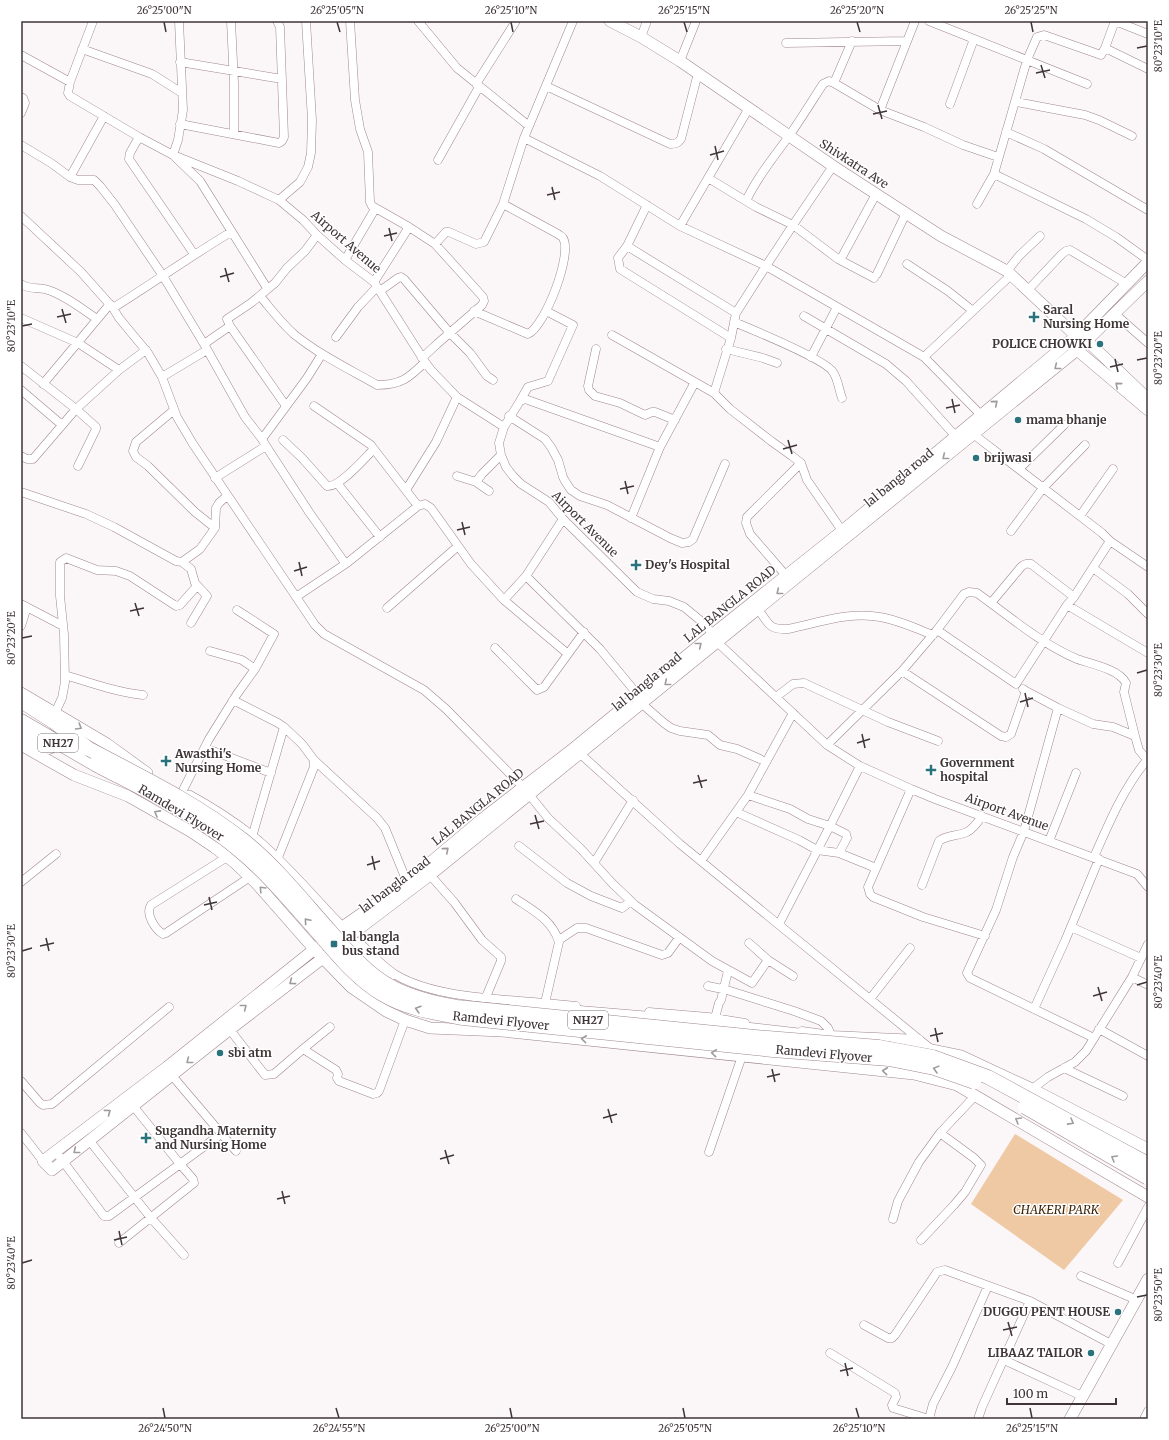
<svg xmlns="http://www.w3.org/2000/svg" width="1169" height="1440" viewBox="0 0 1169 1440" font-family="Merriweather,serif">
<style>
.green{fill:#efc8a4}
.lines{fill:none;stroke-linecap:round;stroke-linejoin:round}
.street-casing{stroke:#9f878d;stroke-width:9}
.secondary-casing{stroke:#9f878d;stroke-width:12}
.highway-casing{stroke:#9f878d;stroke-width:15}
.street{stroke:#fff;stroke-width:8}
.secondary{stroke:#fff;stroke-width:11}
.highway{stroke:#fff;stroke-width:14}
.highway-bridge-casing{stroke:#9f878d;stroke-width:15;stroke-linecap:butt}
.highway-bridge{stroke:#fff;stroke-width:14}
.oneway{stroke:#9f9a9b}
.ticks{fill:none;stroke:#3f3537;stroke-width:1.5}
.poi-dot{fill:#2a737c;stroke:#fff;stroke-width:1.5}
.labels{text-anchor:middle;stroke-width:3;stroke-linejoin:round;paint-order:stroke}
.shield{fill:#fff;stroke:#797273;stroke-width:1}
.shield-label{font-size:11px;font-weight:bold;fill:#3f3537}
.street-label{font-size:12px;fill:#3f3537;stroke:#fff}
.poi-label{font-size:12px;font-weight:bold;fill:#3f3537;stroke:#fff;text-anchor:start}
.park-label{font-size:12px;font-style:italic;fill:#3e250a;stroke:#fff}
.neatline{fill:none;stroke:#3f3537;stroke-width:1.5}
.ticks-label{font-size:10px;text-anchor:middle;fill:#3f3537}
</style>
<rect width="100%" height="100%" fill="#fbf6f7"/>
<!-- green -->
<path class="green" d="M1015,1134l108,66 -59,70 -93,-66z"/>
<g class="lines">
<!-- street casing -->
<g class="street-casing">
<path id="street" d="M93,21l-23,61 -2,11 2,3 69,41 34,18 27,26 67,107
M179,21l4,89 -5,30 -5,15 65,26 41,19 24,20 14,15 28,25 29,22 51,80 6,8 26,27 47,30 -5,16 2,12 5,12 7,9 8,8 28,18 14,17 74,73 16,7 16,2 15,6 17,14 12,13 4,8 110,103 33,21 51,23 24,10 202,75 11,13
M231,21l3,62v51
M350,21l5,79 5,29 8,23 2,50 2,4 37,21 26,17 48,53 1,4 -2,4 -45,39 -15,14
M418,21l39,47 72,58
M929,21l158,63
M1115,21l-10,27 43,21
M1115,21l33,13
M641,37l6,-16
M786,43l121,-2
M1105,48l-4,7 -57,-20 -7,2 -10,23 -33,114 92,45 30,18 32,23
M82,49l70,25 30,19
M21,55l49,27
M680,61l16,-40
M180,62l102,17
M834,83l18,-42
M476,84l40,-63
M546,86l124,58c6,0 8,-1 11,-5l17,-66
M21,97l2,1 2,5 -4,10
M1016,102l69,13 14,5 33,16
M950,104l24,-65
M880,110l44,17 39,18 35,12
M180,124l99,19 3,-2 2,-4 -4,-110 -3,-6
M1006,132l38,17 104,61
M139,137l-9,16 -1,6 65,95
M524,138l76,38 80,50
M21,145l30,18 19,14 8,3h16l6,6 15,19 48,71 41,68 41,73 17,22 4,7 -51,32
M438,160l41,-73
M833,166l-40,59 -37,-18 -10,-6c11,-24 28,-44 43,-65 12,-17 23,-35 34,-52l6,-3 5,2 46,27 35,-89
M70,177l34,-61
M708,178l41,-70
M279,200l21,-18 8,-15 3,-14 1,-33 -6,-99
M746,201l-38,-23 -28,48 86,40 27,-41 45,34 36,19
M977,204l17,-30
M647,205l-20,41 -9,12 2,11 111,69
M21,216l60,56 32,36 6,10 29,35 14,24 15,40 16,27 122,181 9,9 100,56 22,19 77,78 25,31 33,31 31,34 23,22 77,56 40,22 16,-23 -19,-17
M435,244l11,-12h3l27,12 8,-2 19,-38 21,-66 49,-117
M627,246l109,67
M843,255l33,-61
M345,260l30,-51
M907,264l41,27 25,20
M1007,271l12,-15 21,-20
M877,274l29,-61
M374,282l35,-55
M21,284c8,6 18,3 27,6 18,6 34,19 49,29
M380,291l18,-13 3,-1 3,2 45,53 21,21 17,23 6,4
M1027,291l35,-37 4,-3 4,-1 57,34
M260,296c11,13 22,28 35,39 25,20 54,34 82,50 24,0 32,-7 48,-23
M113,308c40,-25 78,-52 118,-76
M474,311l54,23c17,-8 45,-80 35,-96 -1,-2 -3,-2 -5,-4l-55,-30
M1115,314l33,29
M804,316l82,48 20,17 53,59
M21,318l57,25 41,27
M734,322c17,7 92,38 99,50 5,7 6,18 9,26
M612,335l102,58
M336,337l22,-30 19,-20
M204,344l26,-18
M596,349l-8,37 1,4 6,6 25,7 25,12 7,-3h3l20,8
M726,349l37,9 14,5
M811,357l26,-50
M924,357l86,-81
M21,366l55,43 20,18v2l-18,37
M162,377l45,-27
M43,384l67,-80
M21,390l41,35
M520,401l8,-14 20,-6 25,-56 -27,-14
M286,406l-56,-80 -3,-7 24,-16 24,-20 12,-15 18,-17 12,-16
M174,410l-38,32 -3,9 3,6 12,9 47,46 20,16
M509,416l36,23 6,8 7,13 5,17 2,4 6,9 9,6 27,9 63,33 12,5 7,-1 4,-3 32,-75
M504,427l16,-26 5,-2 135,48
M973,434l129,99 8,8 -36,56 -7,8
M262,439l45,-61 15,-24
M283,440l19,18 25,28c12,2 37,-27 45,-35l1,-3 -2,-3 -57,-39
M266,446l43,66 36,51h2l71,-57 7,-2 6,4 40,56 33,36 64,54
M373,448l45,58
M21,456l6,3h6l43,-50 43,-39 27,-20
M1019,469l45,-44
M457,476l19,6
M337,483l43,54
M406,490l30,-48 21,-45
M489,491l-13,-9 6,-8 19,-19
M21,492l65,22 28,13 62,34 6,1 18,-13 15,-21 1,-20 3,-5 8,-7
M1080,516l33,-47
M631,518l29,-71 35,-65
M1011,531l32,-43 42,-43
M845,535l-38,-55 -6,-17 -9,-7 -21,-15 -41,-32 -16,-16 17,-55 5,-25 30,-47 158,91 57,58
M1110,541l38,26
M182,562l9,7 4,14 12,13 -16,27
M1093,568l35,26 20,20
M526,576l37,-57
M789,579l-39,-45 -4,-11 1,-6 54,-54
M296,597l51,-34
M504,600l22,-24 74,73 38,46
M991,603l30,-36c3,-3 5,-4 10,-3l43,33
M21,604l42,22
M387,608l70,-61
M758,609c11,15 11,21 30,20 29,-6 62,-18 92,-12 18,3 35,11 53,18
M21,626l6,-19
M937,630l27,-36 5,-2 8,1c32,23 63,50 100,66 14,5 42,10 49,24l-2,9 11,44
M495,648l42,42 7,-3 40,-55
M210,651l32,9 13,9
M902,671l99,65 5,1 5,-3 15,-43 -3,-2
M65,675c26,8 51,17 78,20
M1026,691l32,17 -34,123 -11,26 -17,53 -29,63 3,5 124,60
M776,697l17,-13 11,-1 84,39 50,19
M233,700l45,23 6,4 18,17 12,16v7l-37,93
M641,703l23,20 7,5 9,3 28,4 12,10 17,4 23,10
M1058,708l35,16 20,3 22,9 4,14 9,11
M55,713l7,-15 3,-16 -1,-48 -4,-38v-34l6,-4 31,12 19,1 14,5 46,30 4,-1 17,-19
M827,745l75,-74 35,-41 79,54 51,-79 81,48
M205,748l66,25
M576,750l104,94 251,205
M314,760l63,58 8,10 22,54
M911,789l-43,98 2,7 3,3 50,20 62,19
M182,792l27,-53 28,-45 18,-25 19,-35 -37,-24
M748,795l42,14 18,10 22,7 16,8 1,4 -8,15
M736,812l63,28 18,10 22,3 37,15
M252,837l32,-110
M1049,841l27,-68
M519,846l48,37 24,13 31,12 9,-7
M227,857l-76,48c-6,9 4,24 12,29l3,-1 84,-56
M1094,857c15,-34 29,-68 53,-97
M701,861l47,-66 45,-82
M594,863l39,-63
M430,875l24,27 28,38 19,17v4l-15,36
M21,882l35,-28
M922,885l17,-44c8,-6 19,-5 28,-9 6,-3 11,-10 15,-16
M779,924l51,-98 30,-60
M1071,927l70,31
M559,940l18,-12h9l76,27 6,-2 11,-15
M359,942c12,12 23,24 37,33 39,23 104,24 149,28l14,-61c-7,-22 -25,-31 -43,-43
M768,960l25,16
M1132,977l16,8
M708,986l19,4 67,21 27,10 7,7 3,7
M870,999l40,-51
M545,1003l31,3
M1034,1009l31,-68 34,-82
M649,1012l59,5 37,6
M715,1018l4,-15 2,-3 7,-29
M227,1026l38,49 9,-1 29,-25 33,21 2,4 -1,4 2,3 34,13 4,-1 2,-2 26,-71
M1099,1029l49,27
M802,1031l29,4 88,4
M303,1049l27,-22
M1064,1068l59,28
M169,1072l67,79
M21,1081l19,22 3,2 9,-1 117,-97
M1032,1089l16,-12 27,-15 11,-11 46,-74 16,-33
M21,1133l22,28
M89,1140l62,78 33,37
M56,1152l48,64h5l112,-82
M709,1152l33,-96
M893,1219l5,-18 21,-39 21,-29 35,-37
M921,1240l33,-35 11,-13 16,-27 -7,-7 -34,-25
M119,1243l75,-60 -1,-4 -13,-15 -50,-62
M1118,1263l30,-56
M1081,1276l56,24
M864,1325l24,13h4l3,-3 42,-63 8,-2 85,31 81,43
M830,1353l65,40 1,4 -4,8 1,3 36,11
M1004,1360l78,36
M931,1419h-2l4,-15 19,-37 36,-81
M978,1419l4,-12 48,-106
M1144,1419l4,-8"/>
</g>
<!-- secondary casing -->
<g class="secondary-casing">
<path id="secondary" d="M610,21l31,16 39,24 153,105 108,70 66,35 69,65
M1148,262l-72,74 -234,195 -129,103 -139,114 -92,71 -75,63 -66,46 -174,139 -124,94 9,9 177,-140 94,-72 29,-24 78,-59 647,-525 71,-69
M1082,336l66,63
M1073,345l4,5 71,60
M21,693l86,51 40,29
M21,745l53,30 54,21 62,35 24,16 20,15 22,21 59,67 36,37 35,24 19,9 25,8 72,3 412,43 43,11 191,112
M189,796c24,13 47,28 69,46 29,25 54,55 81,83 17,18 29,40 50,53
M514,1006l143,12 150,17
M896,1044l16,2 49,10 71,33 116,60
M1070,1419l78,-140"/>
</g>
<!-- highway casing -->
<g class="highway-casing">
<path id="highway" d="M21,701l33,21 35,27
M21,721l74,43
M21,734l28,13"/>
</g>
<!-- street -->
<use href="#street" class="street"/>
<!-- secondary -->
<use href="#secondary" class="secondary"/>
<!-- highway -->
<use href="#highway" class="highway"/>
<!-- highway-bridge casing -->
<g class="highway-bridge-casing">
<path id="highway-bridge" d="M89,749c53,28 107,54 154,91 33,26 60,61 88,92 16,19 34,39 55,52 22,13 46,19 71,23l298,30 124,10 54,10 55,20 160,87
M95,764c49,26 102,50 145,87 30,25 55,56 81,85 18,21 37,44 61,58 25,15 53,19 81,24l310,32 116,9 45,9 40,14
M1025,1107l123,71"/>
</g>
<!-- highway-bridge -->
<use href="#highway-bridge" class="highway-bridge"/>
</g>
<!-- one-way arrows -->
<defs><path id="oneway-chevron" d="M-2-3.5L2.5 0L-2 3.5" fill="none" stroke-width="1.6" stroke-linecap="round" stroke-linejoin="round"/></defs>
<g class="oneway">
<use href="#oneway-chevron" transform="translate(1057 367) rotate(141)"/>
<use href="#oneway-chevron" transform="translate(1118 385) rotate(-140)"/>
<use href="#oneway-chevron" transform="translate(995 403) rotate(-40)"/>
<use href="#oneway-chevron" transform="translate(945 457) rotate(141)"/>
<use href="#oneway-chevron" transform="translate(779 592) rotate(141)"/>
<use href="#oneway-chevron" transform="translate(699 645) rotate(-39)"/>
<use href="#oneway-chevron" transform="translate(667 683) rotate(141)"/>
<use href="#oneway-chevron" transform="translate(79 727) rotate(31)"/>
<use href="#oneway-chevron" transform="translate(157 813) rotate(-151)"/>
<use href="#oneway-chevron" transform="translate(446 850) rotate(-40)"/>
<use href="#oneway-chevron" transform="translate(262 889) rotate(-134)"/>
<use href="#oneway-chevron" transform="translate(307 921) rotate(-131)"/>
<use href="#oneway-chevron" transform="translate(292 982) rotate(143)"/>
<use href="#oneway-chevron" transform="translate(244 1007) rotate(-38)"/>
<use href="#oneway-chevron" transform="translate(418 1009) rotate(-163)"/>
<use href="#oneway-chevron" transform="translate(584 1039) rotate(-174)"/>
<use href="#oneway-chevron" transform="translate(714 1053) rotate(-174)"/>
<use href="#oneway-chevron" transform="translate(189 1061) rotate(142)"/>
<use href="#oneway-chevron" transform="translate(936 1069) rotate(-165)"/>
<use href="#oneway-chevron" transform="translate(885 1071) rotate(-174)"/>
<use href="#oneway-chevron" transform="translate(108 1112) rotate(-37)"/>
<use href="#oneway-chevron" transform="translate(1018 1120) rotate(-150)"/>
<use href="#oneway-chevron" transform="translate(1071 1122) rotate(29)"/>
<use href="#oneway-chevron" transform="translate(76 1151) rotate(141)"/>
<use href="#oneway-chevron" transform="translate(1114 1158) rotate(-150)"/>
</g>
<!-- ticks -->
<path class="ticks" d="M164,22l2,10M337,22l3,10M511,22l2,10M684,22l3,10M857,22l3,10M1031,22l2,10M1137,48l10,-2M1041,65l4,13M1036,73l14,-3M878,105l4,14M873,114l14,-3M715,146l3,14M710,155l14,-4M552,187l3,13M547,195l13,-3M389,228l3,13M384,236l13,-3M225,268l4,14M220,277l14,-4M62,309l4,14M57,317l14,-3M22,326l10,-2M1115,359l3,13M1137,360l10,-2M1110,367l13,-3M952,399l3,14M946,408l14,-3M788,440l4,14M783,449l14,-4M625,481l3,13M620,489l14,-3M462,522l3,13M457,530l13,-3M299,562l3,14M294,571l13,-4M135,603l4,13M130,611l14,-3M22,638l10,-2M1137,673l10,-3M1025,693l3,14M1020,702l13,-4M862,734l3,14M857,743l13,-4M698,775l4,13M693,783l14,-3M535,815l4,14M530,824l14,-3M372,856l3,14M367,865l13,-4M209,897l3,13M204,905l13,-3M46,938l3,13M40,946l14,-3M22,951l10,-3M1137,985l10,-3M1098,987l4,14M1093,996l14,-4M935,1028l3,14M930,1036l13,-3M772,1069l3,13M767,1077l13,-3M608,1109l4,14M603,1118l14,-4M445,1150l4,14M440,1159l14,-4M282,1191l3,13M277,1199l13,-3M119,1231l3,14M114,1240l13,-3M22,1263l10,-3M1137,1297l10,-2M1008,1322l4,14M1003,1330l14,-3M845,1363l3,13M840,1371l13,-3M163,1408l2,10M336,1408l3,10M510,1408l2,10M683,1408l2,10M856,1408l3,10M1030,1408l2,10"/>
<!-- markers -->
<g class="poi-dot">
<path d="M1032 311h4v4h4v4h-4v4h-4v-4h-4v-4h4z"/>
<circle cx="1100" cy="344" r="4"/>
<circle cx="1018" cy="420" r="4"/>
<circle cx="976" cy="458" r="4"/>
<path d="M634 559h4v4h4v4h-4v4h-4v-4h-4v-4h4z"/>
<path d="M164 755h4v4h4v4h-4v4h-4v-4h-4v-4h4z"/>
<path d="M929 764h4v4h4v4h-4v4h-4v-4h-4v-4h4z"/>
<rect x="330" y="940" width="8" height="8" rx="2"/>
<circle cx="220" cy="1053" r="4"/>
<path d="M144 1132h4v4h4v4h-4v4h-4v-4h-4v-4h4z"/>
<circle cx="1118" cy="1312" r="4"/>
<circle cx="1091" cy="1353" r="4"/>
</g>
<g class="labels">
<!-- shield labels -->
<g class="shield">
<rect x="38" y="734" width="40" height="18" rx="3"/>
<rect x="568" y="1011" width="40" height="18" rx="3"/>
</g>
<g class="shield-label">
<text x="58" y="747">NH27</text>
<text x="588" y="1024">NH27</text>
</g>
<!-- street labels -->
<g class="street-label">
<text transform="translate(854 164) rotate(33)" y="4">Shivkatra Ave</text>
<text transform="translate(346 242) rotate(41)" y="4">Airport Avenue</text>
<text transform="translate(899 478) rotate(-39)" y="4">lal bangla road</text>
<text transform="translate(585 524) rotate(45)" y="4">Airport Avenue</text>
<text transform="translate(730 604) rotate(-39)" y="4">LAL BANGLA ROAD</text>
<text transform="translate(647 682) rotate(-39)" y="4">lal bangla road</text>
<text transform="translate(478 807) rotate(-39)" y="4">LAL BANGLA ROAD</text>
<text transform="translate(1007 812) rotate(20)" y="4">Airport Avenue</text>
<text transform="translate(181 813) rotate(31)" y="4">Ramdevi Flyover</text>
<text transform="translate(395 885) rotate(-37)" y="4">lal bangla road</text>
<text transform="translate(501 1021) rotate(6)" y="4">Ramdevi Flyover</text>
<text transform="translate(824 1054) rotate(5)" y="4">Ramdevi Flyover</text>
</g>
<!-- poi labels -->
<g class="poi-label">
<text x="1043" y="314">Saral<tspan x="1043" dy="14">Nursing Home</tspan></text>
<text x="1092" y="348" text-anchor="end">POLICE CHOWKI</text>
<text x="1026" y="424">mama bhanje</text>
<text x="984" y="462">brijwasi</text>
<text x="645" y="569">Dey's Hospital</text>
<text x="175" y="758">Awasthi's<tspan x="175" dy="14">Nursing Home</tspan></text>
<text x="940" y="767">Government<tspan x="940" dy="14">hospital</tspan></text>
<text x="342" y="941">lal bangla<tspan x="342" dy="14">bus stand</tspan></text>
<text x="228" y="1057">sbi atm</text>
<text x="155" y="1135">Sugandha Maternity<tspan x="155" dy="14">and Nursing Home</tspan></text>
<text x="1110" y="1316" text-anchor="end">DUGGU PENT HOUSE</text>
<text x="1083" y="1357" text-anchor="end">LIBAAZ TAILOR</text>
</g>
<!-- park labels -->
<g class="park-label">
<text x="1056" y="1214">CHAKERI PARK</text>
</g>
</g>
<!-- border -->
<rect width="1169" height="1440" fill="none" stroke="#ffffff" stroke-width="44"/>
<!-- scale -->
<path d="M1007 1398v6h109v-6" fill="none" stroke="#3f3537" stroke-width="2"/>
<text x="1013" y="1398" font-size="12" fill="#3f3537" stroke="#ffffff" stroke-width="3" paint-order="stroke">100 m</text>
<rect x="22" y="22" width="1125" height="1396" class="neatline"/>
<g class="ticks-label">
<text x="164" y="14">26°25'00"N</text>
<text x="337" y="14">26°25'05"N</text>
<text x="511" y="14">26°25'10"N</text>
<text x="684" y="14">26°25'15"N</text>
<text x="857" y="14">26°25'20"N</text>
<text x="1031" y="14">26°25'25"N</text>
<text transform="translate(1158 46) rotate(-90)" y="4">80°23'10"E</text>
<text transform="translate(11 326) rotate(-90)" y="4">80°23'10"E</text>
<text transform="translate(1158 358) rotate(-90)" y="4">80°23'20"E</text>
<text transform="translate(11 638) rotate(-90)" y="4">80°23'20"E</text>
<text transform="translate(1158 670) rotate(-90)" y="4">80°23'30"E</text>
<text transform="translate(11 951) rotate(-90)" y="4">80°23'30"E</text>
<text transform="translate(1158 982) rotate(-90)" y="4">80°23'40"E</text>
<text transform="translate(11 1263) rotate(-90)" y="4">80°23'40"E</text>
<text transform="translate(1158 1295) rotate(-90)" y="4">80°23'50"E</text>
<text x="165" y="1432">26°24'50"N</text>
<text x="339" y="1432">26°24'55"N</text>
<text x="512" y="1432">26°25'00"N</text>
<text x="685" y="1432">26°25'05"N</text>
<text x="859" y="1432">26°25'10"N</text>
<text x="1032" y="1432">26°25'15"N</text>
</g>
</svg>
